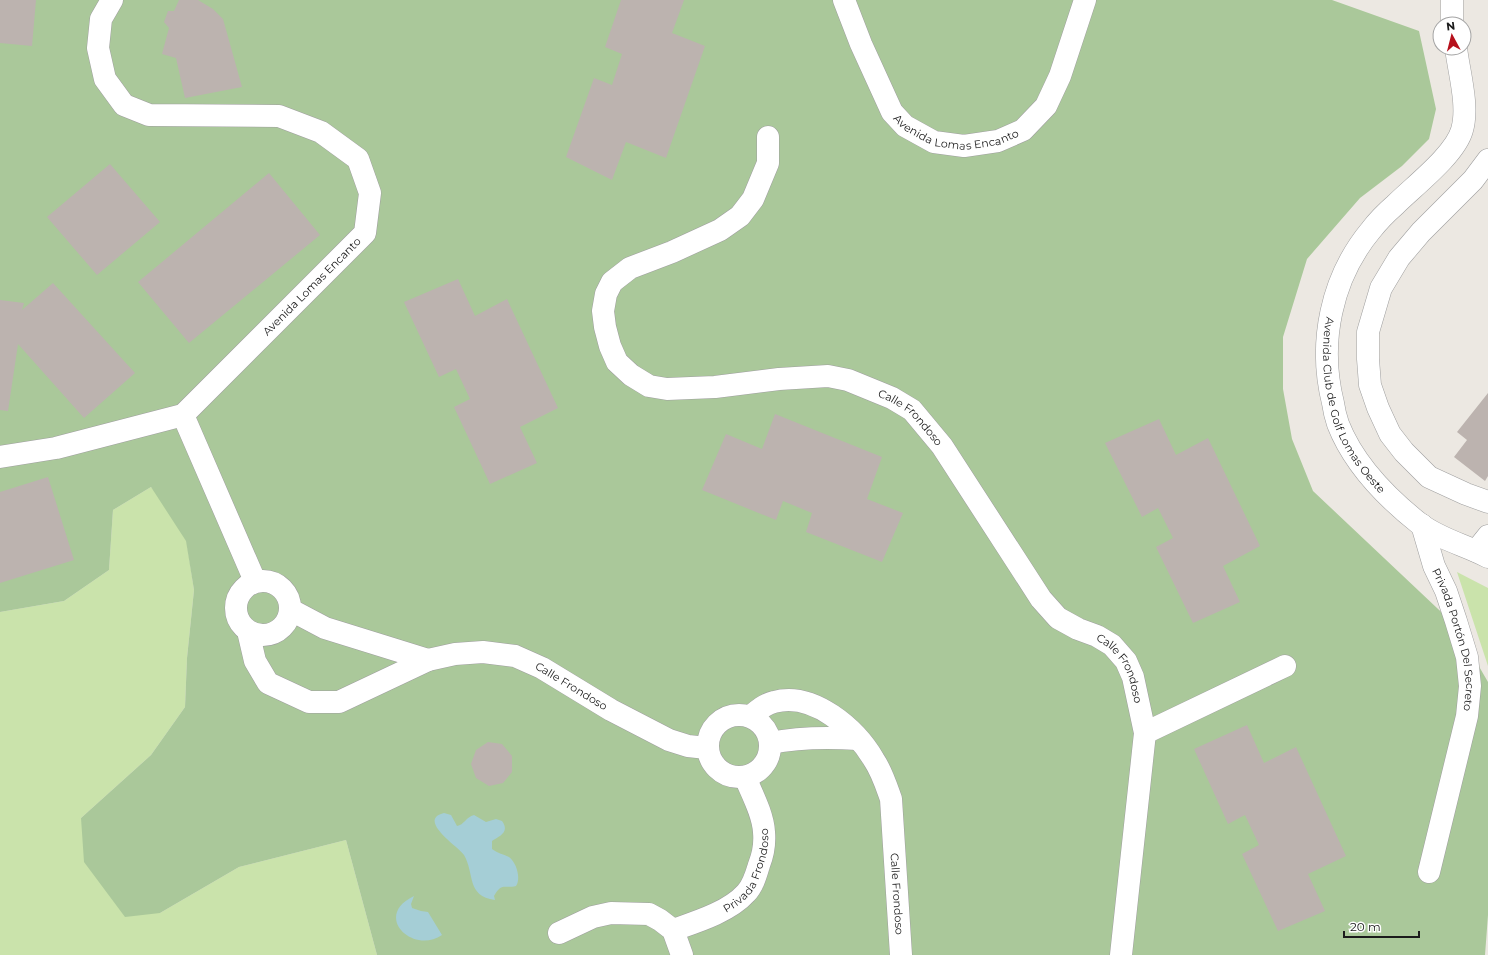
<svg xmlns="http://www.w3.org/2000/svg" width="1488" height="955" viewBox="0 0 1488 955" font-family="Montserrat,sans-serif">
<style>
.grass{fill:#cae3ab}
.forest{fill:#aac89a}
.water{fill:#a5ced6}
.building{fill:#bcb3af}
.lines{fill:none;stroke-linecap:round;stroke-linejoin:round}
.minor-casing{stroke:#9f9f9f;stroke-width:23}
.minor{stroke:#fff;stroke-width:22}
.labels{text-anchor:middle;stroke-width:3.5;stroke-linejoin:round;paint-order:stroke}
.street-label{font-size:11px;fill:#1b1b1b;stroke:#fff}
</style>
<rect width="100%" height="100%" fill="#ece8e2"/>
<!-- grass -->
<path class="grass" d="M151,487l33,37 10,66 -7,68 -2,49 -34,48 -70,63 79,95 79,-46 107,-27 31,115h-377v-343l64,-11 45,-31 4,-60z
M1457,572l31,16v78z"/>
<!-- forest -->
<path class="forest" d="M0,0h1332l87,31 17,78 -7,30 -27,27 -42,32 -53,61 -24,78v52l9,50 21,52 142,134 33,57v233l-3,40h-1108l-31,-115 -107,27 -79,46 -35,4 -41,-55 -3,-44 70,-63 34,-48 2,-49 7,-68 -8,-49 -35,-54 -38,23 -4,60 -45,31 -64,11z"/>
<!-- water -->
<path class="water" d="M444,813l7,2 6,11c7,-1 9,-9 17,-11l12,7 10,-3 6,2c8,11 -2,15 -10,20v8c5,4 11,5 17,8 8,6 12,22 7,29 -12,3 -14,-4 -22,10l1,4c-29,-4 -20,-26 -31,-45 -5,-8 -48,-35 -20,-42z
M414,896l-3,8 1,4 9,3 7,1 14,23c-29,20 -70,-19 -28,-39z"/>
<!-- building -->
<path class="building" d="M0,0h36l-4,46 -32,-3z
M179,0h19l15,9 10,10 19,68 -57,11 -9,-40 -14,-4 7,-26 -5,-6 4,-11h6z
M621,0h63l-12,33 33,13 -39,112 -40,-16 -14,38 -46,-23 28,-79 18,7 10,-31 -17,-7z
M110,164l50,58 -63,53 -50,-58z
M269,173l51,62 -131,108 -51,-61z
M458,279l17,37 32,-17 51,109 -38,19 17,36 -47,21 -36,-77 16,-8 -14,-30 -17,8 -35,-75z
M53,283l82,90 -51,45 -66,-74 -10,67 -8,-1v-110l24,3 -2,7z
M1488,393v83l-3,5 -31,-24 13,-17 -10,-8z
M775,414l107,43 -15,42 36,14 -21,49 -76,-30 6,-19 -29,-12 -7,19 -74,-30 24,-56 36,15z
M1159,419l17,36 32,-17 52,108 -37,20 17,36 -47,21 -37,-76 17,-9 -15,-30 -16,9 -37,-74z
M48,477l26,83 -74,23v-91z
M1247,725l17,38 32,-16 50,109 -38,18 17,37 -47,20 -36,-77 17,-9 -14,-30 -17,9 -34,-75z
M488,742l14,2 10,12v16l-9,11 -14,3 -13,-8 -5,-14 5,-14z"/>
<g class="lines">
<!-- minor casing -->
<g class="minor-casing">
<g id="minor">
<path id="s1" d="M844,0l17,44 31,68 13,14 29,16 30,4 34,-5 25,-11 23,-24 14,-30 25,-76"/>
<path d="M1452,0v24"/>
<path id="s2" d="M1456,48c3,25 13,58 6,82 -7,25 -48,56 -67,75 -8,7 -17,16 -24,25 -40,48 -53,113 -38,173 1,7 3,15 5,21 16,41 49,74 82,100 21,16 46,21 68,33"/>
<path id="s3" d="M768,137v26l-15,36 -13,17 -20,14 -48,22 -42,16 -18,14 -6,12 -3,17 2,16 5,19 7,16 14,13 18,11 18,3 48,-2 64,-8 49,-3 20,4 44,18 20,12 30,36 99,153 17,19 20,11 19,7 15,9 14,16 7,16 12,56 -24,222"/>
<path d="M1488,160l-15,20 -52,52 -22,26 -18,30 -13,44v27l2,26 8,23 12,26 14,18 25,25 37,17 22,8"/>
<path d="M183,415l72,166"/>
<path id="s4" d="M0,457l56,-9 127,-33 182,-182 5,-40 -12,-34 -37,-27 -42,-16 -130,-1 -25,-10 -19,-26 -7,-31 3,-29 11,-19"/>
<path id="s5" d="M1422,525l12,41 12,25 10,30 11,36 3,29 -3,30 -38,156"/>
<path d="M1476,551l12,-15"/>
<circle cx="263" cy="608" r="27"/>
<path d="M291,610l34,18 103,32"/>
<path id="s6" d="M248,631l7,30 13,22 41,19h30l89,-42 27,-6 28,-2 32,4 27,12 69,42 58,30 19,6 19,2"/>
<circle cx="739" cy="746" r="31"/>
<path id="s7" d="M751,716c7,-6 14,-12 23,-14 39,-11 82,27 100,58 8,12 12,25 17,39l10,156"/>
<path d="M1145,733l140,-67"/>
<path d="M770,743c30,-6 58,-6 88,-4"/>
<path id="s8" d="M673,930c23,-8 56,-18 73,-37 7,-7 10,-18 13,-28 4,-10 6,-22 5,-33 -1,-18 -12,-38 -19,-55"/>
<path d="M559,933l34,-16 18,-4 38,1 11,6 13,10 9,25"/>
</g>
</g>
<!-- minor -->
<use href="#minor" class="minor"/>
</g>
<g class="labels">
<!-- street labels -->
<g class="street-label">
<text dy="4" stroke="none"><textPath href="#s1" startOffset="194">Avenida Lomas Encanto</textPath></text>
<text dy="4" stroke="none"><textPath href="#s4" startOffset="370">Avenida Lomas Encanto</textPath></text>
<text dy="4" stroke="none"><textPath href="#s2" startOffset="411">Avenida Club de Golf Lomas Oeste</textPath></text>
<text dy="4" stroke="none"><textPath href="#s3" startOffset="630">Calle Frondoso</textPath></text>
<text dy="4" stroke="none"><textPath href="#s5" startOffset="120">Privada Portón Del Secreto</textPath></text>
<text dy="4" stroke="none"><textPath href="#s3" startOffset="966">Calle Frondoso</textPath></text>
<text dy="4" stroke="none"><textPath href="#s6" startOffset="382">Calle Frondoso</textPath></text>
<text dy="4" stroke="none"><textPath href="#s8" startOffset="103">Privada Frondoso</textPath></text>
<text dy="4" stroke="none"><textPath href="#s7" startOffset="288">Calle Frondoso</textPath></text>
</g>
</g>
<!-- north arrow -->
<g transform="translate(1452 36) rotate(353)"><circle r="19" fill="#ffffff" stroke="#a4a4a4"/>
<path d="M0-3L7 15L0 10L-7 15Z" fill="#b6111c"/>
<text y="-6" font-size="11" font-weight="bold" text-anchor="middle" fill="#1b1b1b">N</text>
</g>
<!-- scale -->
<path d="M1344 931v6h75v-6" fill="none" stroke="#1b1b1b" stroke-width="2"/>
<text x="1350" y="931" font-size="12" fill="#1b1b1b" stroke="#ffffff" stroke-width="3" paint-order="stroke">20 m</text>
</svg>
